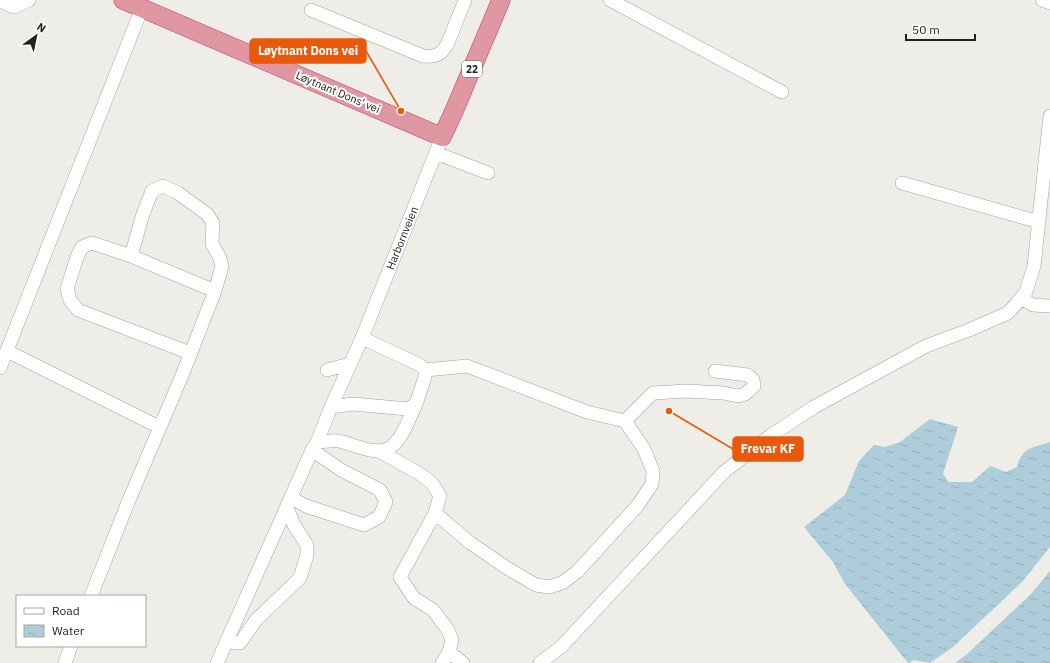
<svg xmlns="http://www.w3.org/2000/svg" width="1050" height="663" viewBox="0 0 1050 663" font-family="'IBM Plex Sans',sans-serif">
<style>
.water{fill:url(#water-ripples)}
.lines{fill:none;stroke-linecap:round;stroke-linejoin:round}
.minor-casing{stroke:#a1a1a1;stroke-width:14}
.highway-casing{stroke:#ca3865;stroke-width:19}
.minor{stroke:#fff;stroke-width:13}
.highway{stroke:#df97a2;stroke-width:18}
.labels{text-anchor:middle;stroke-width:4;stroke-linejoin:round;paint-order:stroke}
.shield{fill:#fff;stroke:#636363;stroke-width:1}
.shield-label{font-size:10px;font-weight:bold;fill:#202020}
.street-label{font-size:11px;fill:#202020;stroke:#fff}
.leader{fill:none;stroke:#e8590c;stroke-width:1.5}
.callout-dot{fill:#e8590c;stroke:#fff;stroke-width:1.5}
.callout{fill:#e8590c;stroke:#e8590c;stroke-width:1.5}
.callout-label{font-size:12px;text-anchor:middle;font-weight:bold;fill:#fff}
</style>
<defs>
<pattern id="water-ripples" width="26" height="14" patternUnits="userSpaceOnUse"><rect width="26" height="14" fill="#accdd9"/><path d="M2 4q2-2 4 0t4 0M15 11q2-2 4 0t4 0" fill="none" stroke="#94b0ba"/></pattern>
</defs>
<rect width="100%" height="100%" fill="#efede7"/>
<!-- water -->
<path class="water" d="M930,419l28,8 -15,47 6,8h23l18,-16 16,6 11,-5c5,-20 15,-19 33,-25v105l-27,34 -70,66 -23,16 -17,-3 -3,3h-2l-63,-79 -12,-22 -29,-35 41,-32 14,-34 15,-16 11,2 15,-5z
M1050,571v92h-95l11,-8 65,-61z"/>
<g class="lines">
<!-- minor casing -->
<g class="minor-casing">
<path id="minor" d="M610,0l172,92
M1042,0l8,3
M0,1l14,6 15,-7
M311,10l112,46c12,1 17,0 24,-11l18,-45
M436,153l52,20
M902,183l137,39
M1021,298l12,7 17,1
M7,351l152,76
M190,353l-112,-43 -8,-10 -3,-11 10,-32 5,-10 10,-4 39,13 84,35
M0,368l142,-360
M327,370l23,-6
M426,370l41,-4 120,46 38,9 28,-28 34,-2 36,2 15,3 7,-2 9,-8 -1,-6 -5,-5 -33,-4
M331,407l31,-69 80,-201
M317,442c7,0 15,-2 22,-1 14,3 40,17 53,5 12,-10 17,-28 24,-42
M379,451l41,23 12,9 8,13 -5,17 -35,64 14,21 19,12 15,20 4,10 -3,12 -7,11
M291,498l15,8 58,19 15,-8 7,-15 -6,-12 -39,-20 -29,-20
M435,513l34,29 38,26 29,17 13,2 13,-4 15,-11 61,-67 14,-21 1,-13 -9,-22 -19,-28
M91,596l38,-96 54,-127 32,-82 7,-25 -3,-10 -7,-12 1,-21 -6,-9 -29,-21 -15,-7 -11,5 -9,23 -12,42
M228,640l6,3h6l16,-23 44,-42 7,-23v-10l-13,-20 -7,-17
M449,652l14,11
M65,663l6,-17
M217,663l95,-213 5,-8 14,-35 22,-3 55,5 8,-5 8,-24 2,-10 -8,-6 -56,-26
M540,663l21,-16 163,-175 46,-36 44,-29 112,-61 43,-16 39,-17 8,-9 10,-12 8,-26 16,-150"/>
</g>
<!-- highway casing -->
<g class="highway-casing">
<path id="highway" d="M123,0l319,137 12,-26 47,-111"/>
</g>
<!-- minor -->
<use href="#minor" class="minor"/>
<!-- highway -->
<use href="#highway" class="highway"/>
</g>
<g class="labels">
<!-- shield labels -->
<rect class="shield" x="462" y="61" width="20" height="16" rx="3"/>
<g class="shield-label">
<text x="472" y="73">22</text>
</g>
<!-- street labels -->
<g class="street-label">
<text transform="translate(338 92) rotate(23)" y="4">Løytnant Dons' vei</text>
<text transform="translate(402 238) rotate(-68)" y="4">Harbornveien</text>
</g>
</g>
<!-- callouts -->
<path class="leader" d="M401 111L366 51M669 411L733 449"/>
<g class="callout-dot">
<circle cx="401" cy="111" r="4"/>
<circle cx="669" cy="411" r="4"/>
</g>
<g class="callout">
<rect x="250" y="39" width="116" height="24" rx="4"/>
<rect x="733" y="437" width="70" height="24" rx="4"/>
</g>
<g class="callout-label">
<text x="308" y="55">Løytnant Dons vei</text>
<text x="768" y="453">Frevar KF</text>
</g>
<!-- legend -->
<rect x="16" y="595" width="130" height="52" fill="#ffffff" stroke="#a6a6a6"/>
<rect x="24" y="608" width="20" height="6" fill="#ffffff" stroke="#a6a6a6"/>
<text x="52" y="615" font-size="12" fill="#202020">Road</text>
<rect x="24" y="625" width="20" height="12" fill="url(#water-ripples)" stroke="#a6a6a6"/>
<text x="52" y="635" font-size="12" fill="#202020">Water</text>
<!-- north arrow -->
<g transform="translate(36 36) rotate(33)" stroke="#ffffff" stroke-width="3" paint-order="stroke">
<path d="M0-3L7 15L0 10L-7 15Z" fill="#202020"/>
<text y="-6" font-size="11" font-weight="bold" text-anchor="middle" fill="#202020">N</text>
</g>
<!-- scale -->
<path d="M906 34v6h69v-6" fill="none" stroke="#202020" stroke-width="2"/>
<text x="912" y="34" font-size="12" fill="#202020" stroke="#ffffff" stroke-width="3" paint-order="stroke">50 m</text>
</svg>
